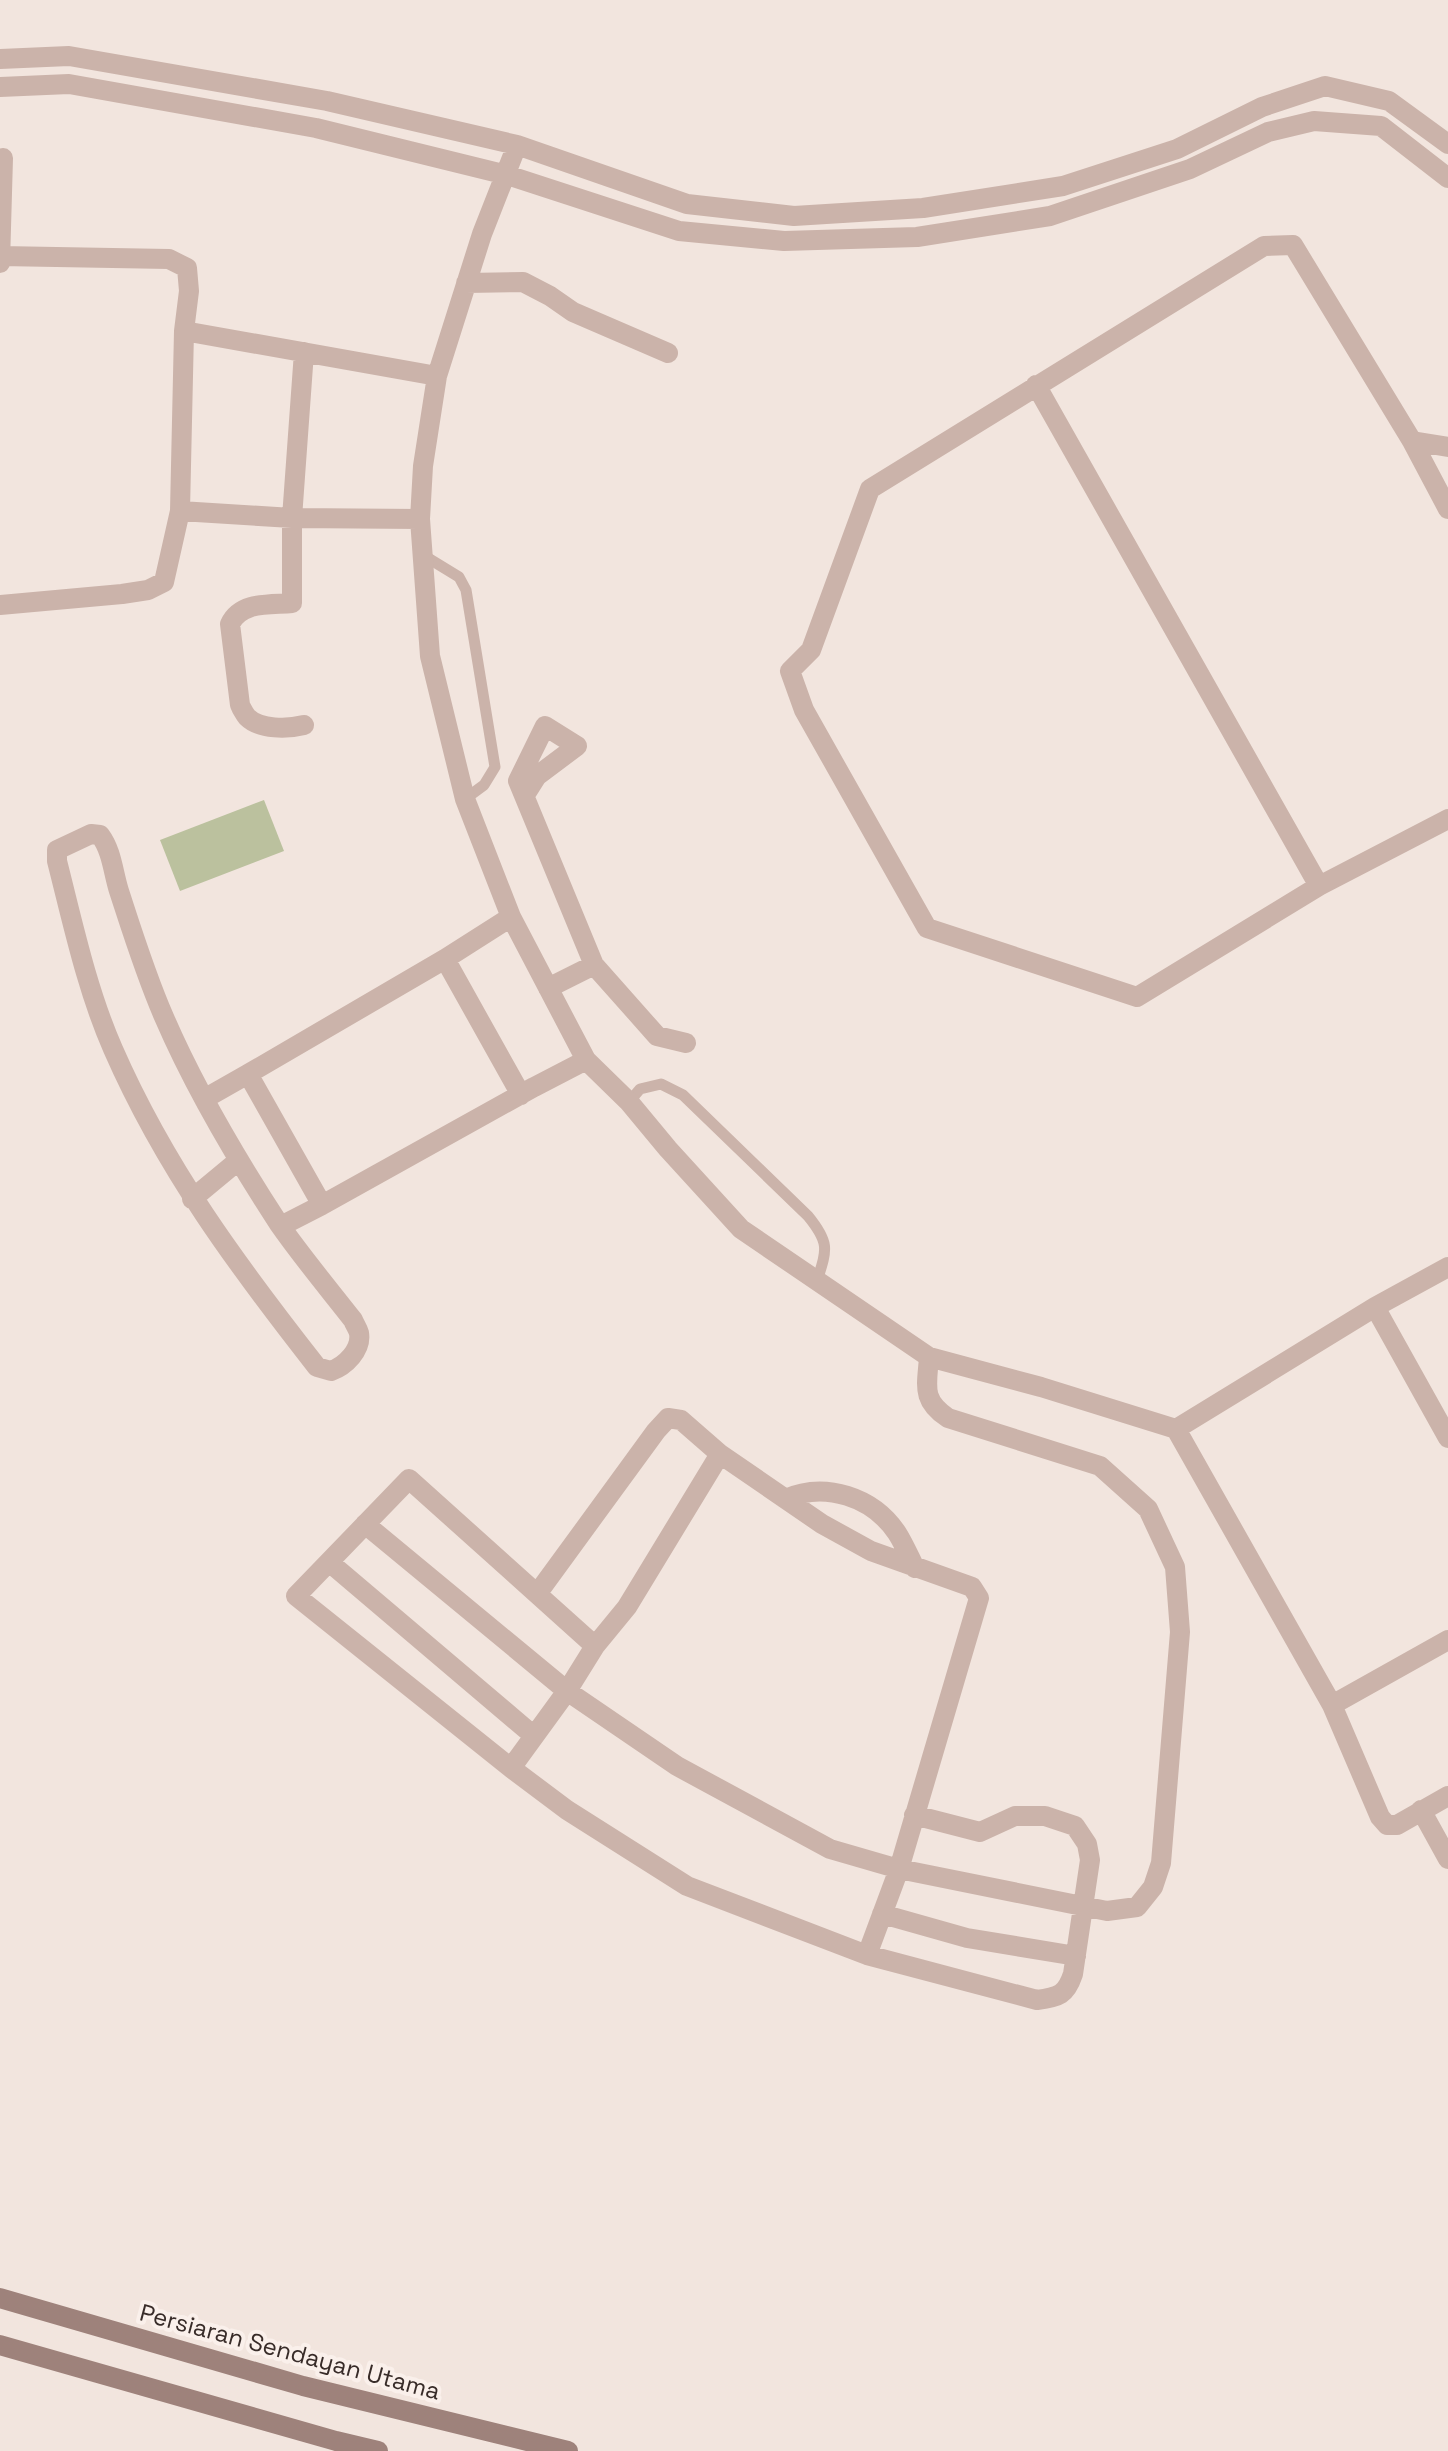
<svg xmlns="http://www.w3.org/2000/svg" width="1448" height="2451" viewBox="0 0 1448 2451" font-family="'Space Grotesk',sans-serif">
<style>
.green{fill:#bbc19e}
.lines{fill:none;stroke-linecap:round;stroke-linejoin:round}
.service{stroke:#cbb3aa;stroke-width:11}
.minor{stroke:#cbb3aa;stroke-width:20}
.secondary{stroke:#9e827b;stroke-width:20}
.labels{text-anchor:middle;stroke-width:8;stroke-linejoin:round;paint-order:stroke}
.street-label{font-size:24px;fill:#382c29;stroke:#faf0eb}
</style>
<rect width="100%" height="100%" fill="#f2e5de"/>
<!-- green -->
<path class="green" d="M264,800l20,51 -104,40 -20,-51z"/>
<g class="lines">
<!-- service -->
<path class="service" d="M423,555l36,22 7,13 29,177 -11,18 -19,14
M629,1102l11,-13 21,-5 22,11 125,121c22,27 19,33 9,65"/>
<!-- minor -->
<path class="minor" d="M0,59l69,-3 258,45 190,44 170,59 107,12 129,-8 140,-22 114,-37 85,-42 63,-21 64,15 59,43
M0,87l69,-3 247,44 191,47 172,56 105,10 133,-4 133,-21 140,-47 78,-37 46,-11 67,5 67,52
M517,145l-35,89 -45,142 -14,90 -3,53 10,137 35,143 46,118 75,143 43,42 39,47 73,80 188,128 112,30 135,42 199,-122 73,-40
M0,256l169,3 18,9 2,23 -5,40
M0,263l3,-105
M466,283l57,-1 27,14 23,16 95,41
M1036,385l283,501
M1412,441l36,6
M1448,509l-36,-68 -119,-196 -29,1 -394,243 -59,161 -21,21 14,39 123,218 210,69 182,-111 129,-67
M180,511l112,7 128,1
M0,605l122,-11 26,-4 16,-8 16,-71 4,-180 253,45
M304,725c-16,4 -44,5 -57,-8 -1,-1 -7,-11 -7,-12l-10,-81c11,-23 40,-19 62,-21v-85l12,-166
M525,795l12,-19 40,-30 -32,-20 -27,55 76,184
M91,834l9,1c12,16 13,37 19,56 14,43 27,85 45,126 31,72 72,141 115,207 23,33 49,64 74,96 2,5 5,9 6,13 3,17 -14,33 -28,38l-14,-4c-80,-102 -152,-199 -204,-318 -26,-59 -40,-125 -56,-188v-11z
M511,917l-66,42 -197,115 74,131 212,-118 52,-27
M445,959l76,136
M548,988l46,-23 63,71 29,7
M204,1099l44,-25
M192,1199l47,-39
M281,1226l41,-21
M1375,1307l73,131
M1176,1429l156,276 48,112 7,8h10l51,-29
M720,1454l-93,153 -32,39 -28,45 -56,77 56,42 120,76 180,69 170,45c22,-3 29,-5 36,-26l17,-114 -3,-16 -12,-18 -30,-10h-30l-35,16 -66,-17
M785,1499c40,-18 88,-2 112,34 7,11 12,23 18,35
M365,1524l202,167 110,75 153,83 69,20 208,42 30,-4 16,-20 8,-24 19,-231 -5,-65 -27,-58 -48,-43 -152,-48c-27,-18 -21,-32 -19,-61
M329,1562l205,174
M537,1594l119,-163 12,-13 13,2 39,34 102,70 49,27 101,36 7,11 -80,271 -32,86
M1332,1705l116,-65
M511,1768l-215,-172 113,-117 186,167
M1421,1810l27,49
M882,1914l85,24 109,18"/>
<!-- secondary -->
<path class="secondary" d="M0,2298l303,88 265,65
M0,2345l336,96 42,10"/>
</g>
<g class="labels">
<!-- street labels -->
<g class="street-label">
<text transform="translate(290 2352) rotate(15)" y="8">Persiaran Sendayan Utama</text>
</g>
</g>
</svg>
